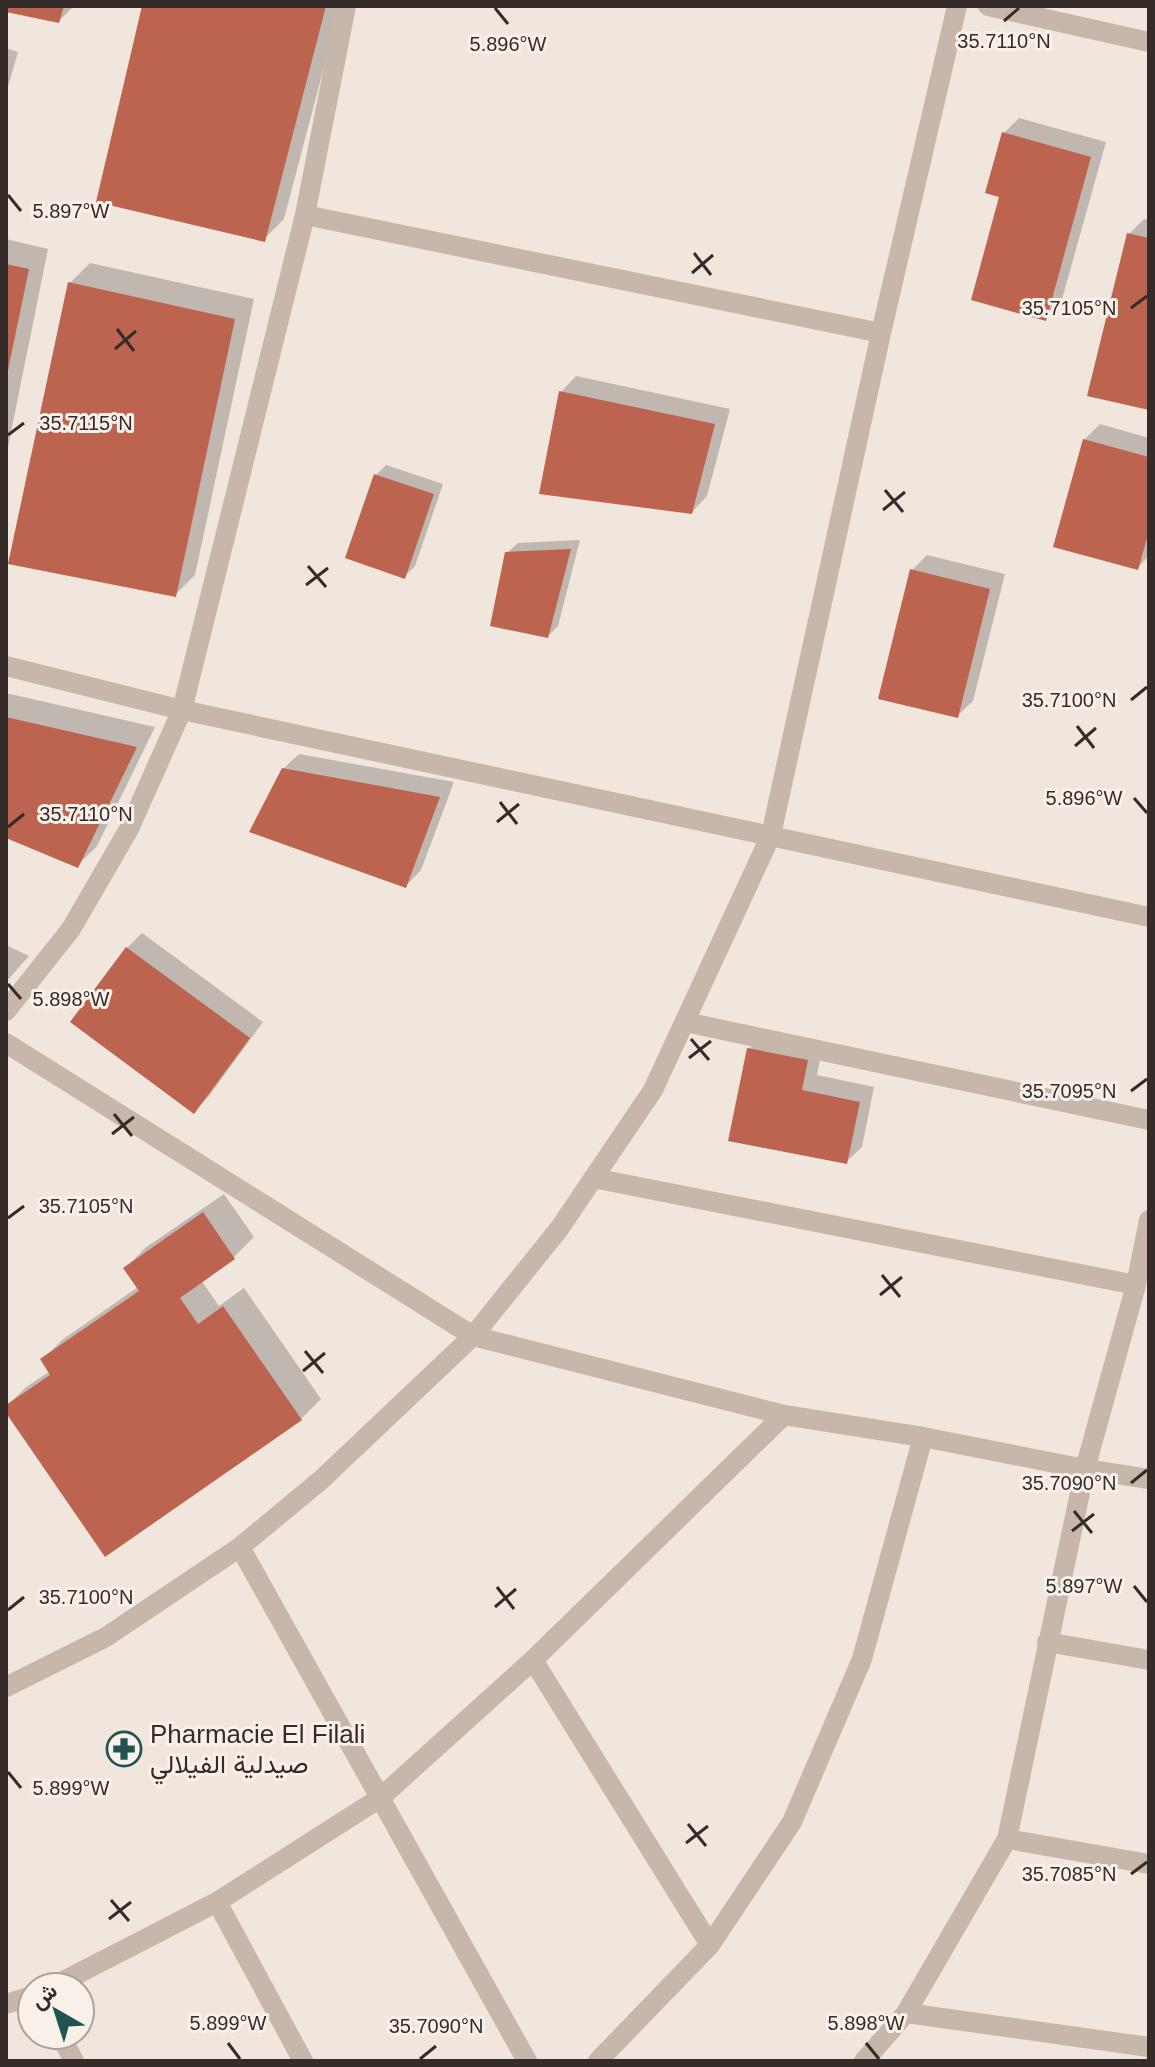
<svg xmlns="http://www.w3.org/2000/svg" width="1155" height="2067" viewBox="0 0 1155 2067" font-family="Helvetica,Vazirmatn,sans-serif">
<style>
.shadow{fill:#0003}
.building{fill:#bc644f}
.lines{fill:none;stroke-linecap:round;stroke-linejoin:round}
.minor{stroke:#c7b6aa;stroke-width:20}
.ticks{fill:none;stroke:#352c29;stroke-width:3}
.labels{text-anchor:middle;stroke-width:6;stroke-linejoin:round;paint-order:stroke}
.poi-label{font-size:26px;fill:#352c29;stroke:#f8f0e9;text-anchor:start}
.ticks-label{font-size:20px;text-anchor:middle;fill:#352c29;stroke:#f8f0e9;stroke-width:6;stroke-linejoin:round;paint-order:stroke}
</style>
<rect width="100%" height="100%" fill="#f0e6dd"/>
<!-- shadow -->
<path class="shadow" d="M6,6h68l-15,15 -53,-11z
M144,6h196l-56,213 -20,20z
M6,48l12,4 -12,42z
M1019,118l87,24 -45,161 -16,15 -43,-122 2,-63z
M1144,219l5,1v188l-20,-174z
M6,239l42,10 -42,208z
M90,263l164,36 -59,276 -20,20 -105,-312z
M576,376l154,33 -23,87 -15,16 -131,-120z
M1100,424l49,14v118l-12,12 -53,-128z
M386,465l57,19 -28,82 -10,10 -29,-101z
M580,540l-22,86 -10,10 -41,-83 11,-10z
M927,555l78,19 -32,127 -16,15 -45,-146z
M6,693l149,34 -58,119 -20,20 -71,-29z
M299,754l155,28 -33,88 -15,16 -123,-117z
M142,933l121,89 -54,74 -15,15 -67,-163z
M6,945l23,11 -23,26z
M764,1034l59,11 -6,30 57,12 -12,60 -16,15 -97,-113z
M224,1194l30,43 -20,20 -33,23 18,26 25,-18 77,111 -20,20 -295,-9v-3l19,-19 25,-17 -8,-11 20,-20 76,-53 -12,-19 19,-20z"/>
<!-- building -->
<path class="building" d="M6,6h58l-5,17 -53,-11z
M142,6h184l-61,236 -169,-40z
M1002,132l89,25 -45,164 -75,-21 28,-103 -14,-4z
M1127,233l22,5v172l-62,-14z
M6,264l23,5 -22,106h-1z
M68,282l167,37 -59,278 -168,-33z
M559,391l156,33 -23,90 -153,-20z
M1083,439l66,18v74l-11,39 -85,-23z
M374,474l60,20 -29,85 -60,-21z
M571,549l-23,89 -58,-12 15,-74z
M910,569l80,20 -32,129 -80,-19z
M6,717l131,30 -59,121 -72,-30z
M282,768l158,29 -34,91 -157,-56z
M126,947l124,91 -56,76 -124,-92z
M747,1048l61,12 -6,30 58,12 -13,62 -119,-23z
M203,1212l32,47 -55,39 18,26 25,-18 79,114 -197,137 -99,-144v-8l44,-30 -10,-16 99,-68 -16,-23z"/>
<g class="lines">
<!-- minor -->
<path class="minor" d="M988,6l161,36
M305,215l576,118
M6,666l176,44 967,207
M6,1011l65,-82 58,-100 53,-119 123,-495 41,-209
M685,1022l464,98
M6,1043l467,293 311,79 139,22 162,32 64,10
M593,1178l543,107
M1149,1220l-13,65 -51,184 -78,370 -101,174 243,34
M240,1547l287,514
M1047,1642l102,18
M533,1660l177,285
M6,1687l100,-50 134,-90 81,-67 152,-144 86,-107 94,-139 118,-255 110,-502 76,-327
M1007,1839l142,25
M217,1902l86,159
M52,1987l165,-85 163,-104 153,-138 251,-245
M6,2004l26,-8
M60,2035l14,26
M598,2061l112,-116 82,-123 70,-163 61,-222
M864,2061l42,-48"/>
</g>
<!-- ticks -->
<path class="ticks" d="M495,8l13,16M1004,21l15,-13M8,195l13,16M694,253l17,22M692,273l21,-18M1131,308l16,-12M117,329l17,22M115,349l21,-18M8,435l16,-12M885,490l18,22M883,510l22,-18M308,566l18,21M306,585l22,-17M1131,700l16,-13M1077,726l17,22M1075,746l21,-18M1134,798l13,15M500,802l17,22M497,822l22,-18M8,827l16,-13M8,984l13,15M691,1039l18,21M689,1058l22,-17M1131,1091l16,-12M114,1114l18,22M112,1134l22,-17M8,1218l16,-12M882,1275l18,22M880,1295l22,-18M305,1351l18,22M303,1371l22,-18M1131,1483l16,-13M1074,1511l18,22M1072,1531l22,-17M1134,1586l13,16M497,1587l17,22M495,1607l21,-18M8,1610l16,-13M8,1772l13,16M688,1824l18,22M686,1843l22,-17M1131,1874l16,-12M111,1900l18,21M109,1919l22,-17M228,2043l12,16M866,2043l13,16M420,2059l16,-13"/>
<!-- icons -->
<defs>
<g id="pharmacy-ring" transform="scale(1.8)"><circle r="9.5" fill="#f8f0e9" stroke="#215353" stroke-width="1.5"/><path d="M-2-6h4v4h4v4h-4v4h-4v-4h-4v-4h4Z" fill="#215353"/></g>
</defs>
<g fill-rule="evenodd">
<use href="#pharmacy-ring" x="124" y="1749"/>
</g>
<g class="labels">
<!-- poi labels -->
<g class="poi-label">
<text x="150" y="1743">Pharmacie El Filali<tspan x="150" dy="30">صيدلية الفيلالي</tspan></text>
</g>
</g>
<g class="ticks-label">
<text x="1004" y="48">35.7110°N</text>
<text x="508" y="51">5.896°W</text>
<text x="71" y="218">5.897°W</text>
<text x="1069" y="315">35.7105°N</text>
<text x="86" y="430">35.7115°N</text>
<text x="1069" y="707">35.7100°N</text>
<text x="1084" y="805">5.896°W</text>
<text x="86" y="821">35.7110°N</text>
<text x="71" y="1006">5.898°W</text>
<text x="1069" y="1098">35.7095°N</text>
<text x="86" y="1213">35.7105°N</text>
<text x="1069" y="1490">35.7090°N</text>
<text x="1084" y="1593">5.897°W</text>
<text x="86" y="1604">35.7100°N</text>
<text x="71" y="1795">5.899°W</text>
<text x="1069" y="1881">35.7085°N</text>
<text x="228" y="2030">5.899°W</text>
<text x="866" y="2030">5.898°W</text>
<text x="436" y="2033">35.7090°N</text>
</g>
<!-- border -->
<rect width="1155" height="2067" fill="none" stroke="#352c29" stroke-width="16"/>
<!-- north arrow -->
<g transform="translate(56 2011) rotate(321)"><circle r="38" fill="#f8f0e9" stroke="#aaa29c" stroke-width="2"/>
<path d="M0-6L14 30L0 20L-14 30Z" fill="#215353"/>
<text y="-12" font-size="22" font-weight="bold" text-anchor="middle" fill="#352c29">ش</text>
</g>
</svg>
